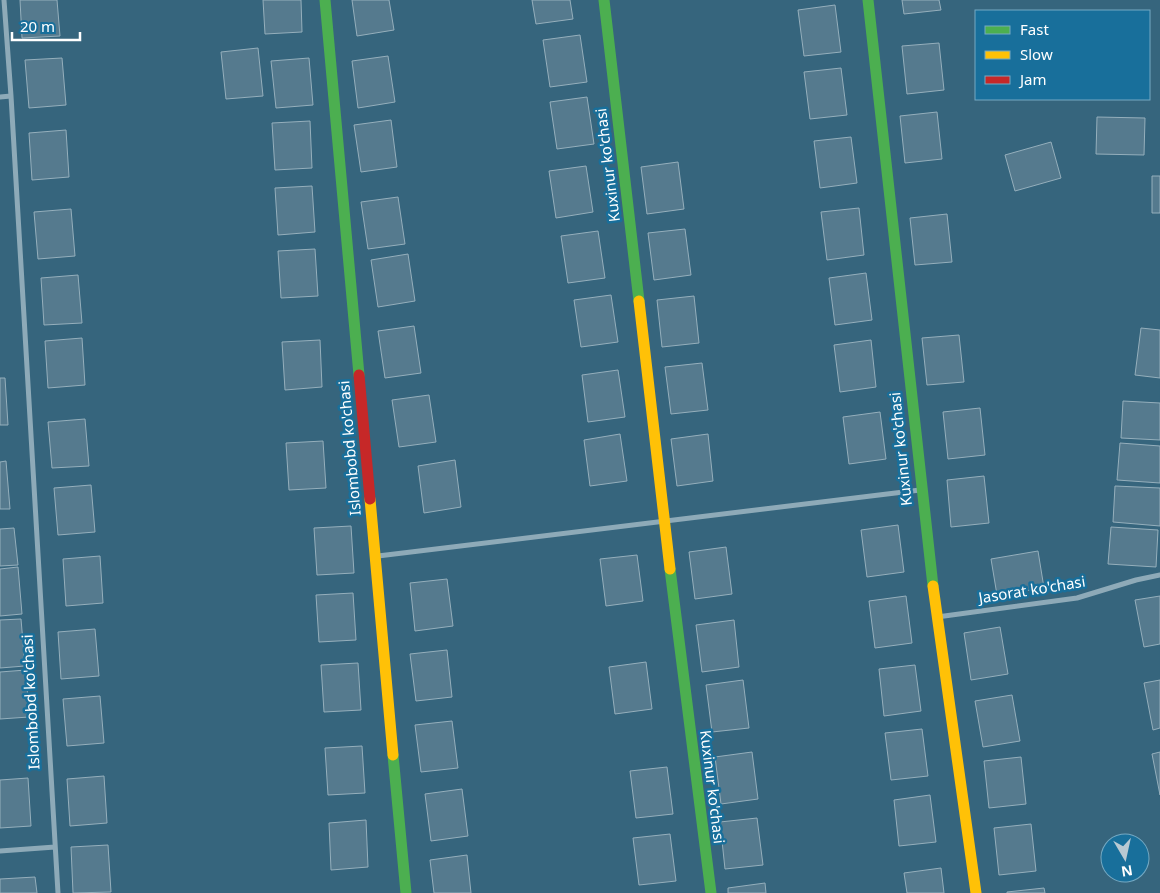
<svg xmlns="http://www.w3.org/2000/svg" width="1160" height="893" viewBox="0 0 1160 893" font-family="'Noto Sans',sans-serif">
<style>
.building{fill:#557a8e;stroke:#95afbc}
.lines{fill:none;stroke-linecap:round;stroke-linejoin:round}
.street{stroke:#8eaab8;stroke-width:5}
.fast{stroke:#4caf50;stroke-width:11}
.slow{stroke:#ffc107;stroke-width:11}
.jam{stroke:#c62828;stroke-width:11}
.labels{text-anchor:middle;stroke-width:5;stroke-linejoin:round;paint-order:stroke}
.street-label{font-size:15px;fill:#fff;stroke:#186f9b}
</style>
<rect width="100%" height="100%" fill="#36657d"/>
<!-- building -->
<path class="building" d="M20,0h37l3,36 -38,2z
M263,0h38l1,32 -37,2z
M352,0h37l5,30 -37,6z
M532,0h38l3,19 -37,5z
M902,0h37l2,10 -37,4z
M835,5l6,47 -37,4 -6,-46z
M580,35l7,47 -37,5 -7,-47z
M939,43l5,47 -37,4 -5,-48z
M258,48l5,48 -37,3 -5,-47z
M388,56l7,46 -37,6 -6,-47z
M62,58l4,47 -37,3 -4,-48z
M309,58l4,47 -37,3 -5,-47z
M841,68l6,47 -37,4 -6,-47z
M587,97l7,47 -37,5 -7,-47z
M937,112l5,47 -37,4 -5,-47z
M1097,117l48,1 -1,37 -48,-1z
M391,120l6,47 -36,5 -7,-47z
M310,121l2,47 -37,2 -3,-47z
M66,130l3,47 -37,3 -3,-47z
M851,137l6,46 -37,5 -6,-47z
M1051,142l10,36 -46,13 -10,-36z
M678,162l6,47 -37,5 -6,-47z
M586,166l7,46 -37,6 -7,-47z
M1152,176h8v37h-8z
M312,186l3,46 -37,3 -3,-47z
M398,197l7,47 -37,5 -7,-47z
M859,208l5,47 -37,5 -6,-48z
M71,209l4,47 -37,3 -4,-47z
M947,214l5,48 -37,3 -5,-47z
M685,229l6,46 -37,5 -6,-47z
M598,231l7,47 -37,5 -7,-47z
M315,249l3,47 -37,2 -3,-47z
M408,254l7,47 -37,6 -7,-47z
M866,273l6,47 -37,5 -6,-47z
M78,275l4,48 -38,2 -3,-47z
M611,295l7,47 -37,5 -7,-47z
M694,296l5,47 -37,4 -5,-47z
M414,326l7,47 -36,5 -7,-47z
M1141,328l19,2v48l-25,-3z
M959,335l5,47 -37,3 -5,-47z
M82,338l3,47 -37,3 -3,-47z
M320,340l2,47 -37,3 -3,-48z
M871,340l5,47 -36,5 -6,-47z
M702,363l6,47 -37,4 -6,-47z
M618,370l7,47 -37,5 -6,-47z
M0,378h5l3,47h-8z
M429,395l7,47 -37,5 -7,-47z
M1123,401l37,2v37l-39,-2z
M980,408l5,47 -37,4 -5,-47z
M880,412l6,47 -37,5 -6,-47z
M85,419l4,47 -37,2 -4,-46z
M620,434l7,47 -37,5 -6,-46z
M708,434l5,47 -36,5 -6,-47z
M323,441l3,47 -37,2 -3,-47z
M1120,443l40,3v37l-43,-3z
M455,460l6,47 -37,6 -6,-47z
M6,461l4,48h-10v-47z
M984,476l5,47 -38,4 -4,-47z
M91,485l4,47 -37,3 -4,-47z
M1115,486l45,2v38l-47,-4z
M898,525l6,47 -37,5 -6,-47z
M351,526l3,47 -37,2 -3,-47z
M1111,527l47,3 -2,37 -48,-3z
M14,528l4,37 -18,1v-37z
M726,547l6,47 -37,5 -6,-47z
M1038,551l6,37 -47,7 -6,-36z
M637,555l6,46 -37,5 -6,-47z
M100,556l3,47 -37,3 -3,-47z
M18,567l4,47 -22,2v-47z
M447,579l6,47 -38,5 -5,-48z
M353,593l3,47 -37,2 -3,-47z
M906,596l6,47 -37,5 -6,-47z
M1160,596v48l-16,3 -9,-47z
M21,619l4,47 -25,2v-48z
M734,620l5,47 -37,5 -6,-47z
M1000,627l8,47 -37,6 -7,-47z
M95,629l4,47 -38,3 -3,-47z
M447,650l5,47 -36,4 -6,-47z
M646,662l6,47 -37,5 -6,-47z
M358,663l3,47 -37,2 -3,-47z
M915,665l6,46 -37,5 -5,-47z
M26,670l3,47 -29,2v-47z
M743,680l6,48 -37,4 -6,-47z
M1160,680v48l-7,2 -9,-47z
M1012,695l8,46 -37,6 -8,-46z
M100,696l4,47 -37,3 -4,-47z
M452,721l6,47 -37,4 -6,-47z
M922,729l6,47 -37,4 -6,-47z
M362,746l3,47 -37,2 -3,-47z
M752,752l6,47 -37,5 -6,-47z
M1160,752v43l-8,-41z
M1021,757l5,47 -37,4 -5,-47z
M667,767l6,47 -37,4 -6,-47z
M104,776l3,47 -37,3 -3,-47z
M28,778l3,48 -31,2v-48z
M462,789l6,47 -37,5 -6,-47z
M930,795l6,47 -37,4 -5,-46z
M757,818l6,47 -38,4 -5,-47z
M366,820l2,47 -37,3 -2,-47z
M1031,824l5,47 -37,4 -5,-47z
M670,834l6,47 -37,4 -6,-47z
M108,845l3,47 -38,1 -2,-46z
M467,855l4,38h-37l-4,-33z
M941,868l3,25h-37l-3,-20z
M35,877l2,16h-37v-14z
M765,883l1,10h-38v-5z
M1044,888l1,5h-38v-1z"/>
<g class="lines">
<!-- street -->
<path class="street" d="M4,0l7,96 47,797
M0,97l11,-1
M378,556l542,-66
M937,617l140,-19 59,-18 24,-5
M0,851l55,-4"/>
<!-- fast -->
<path class="fast" d="M325,0l34,375
M604,0l35,301
M868,0l65,586
M670,569l41,324
M393,755l13,138"/>
<!-- slow -->
<path class="slow" d="M639,301l31,268
M370,499l23,256
M933,586l43,307"/>
<!-- jam -->
<path class="jam" d="M359,375l11,124"/>
</g>
<g class="labels">
<!-- street labels -->
<g class="street-label">
<text transform="translate(608 165) rotate(-97)" y="5">Kuxinur ko'chasi</text>
<text transform="translate(350 448) rotate(-95)" y="5">Islombobd ko'chasi</text>
<text transform="translate(901 449) rotate(-96)" y="5">Kuxinur ko'chasi</text>
<text transform="translate(1032 590) rotate(-9)" y="5">Jasorat ko'chasi</text>
<text transform="translate(31 702) rotate(-93)" y="5">Islombobd ko'chasi</text>
<text transform="translate(712 787) rotate(83)" y="5">Kuxinur ko'chasi</text>
</g>
</g>
<!-- legend -->
<rect x="975" y="10" width="175" height="90" fill="#186f9b" stroke="#74a9c3"/>
<rect x="985" y="26" width="25" height="8" fill="#4caf50" stroke="#74a9c3"/>
<text x="1020" y="35" font-size="15" fill="#ffffff">Fast</text>
<rect x="985" y="51" width="25" height="8" fill="#ffc107" stroke="#74a9c3"/>
<text x="1020" y="60" font-size="15" fill="#ffffff">Slow</text>
<rect x="985" y="76" width="25" height="8" fill="#c62828" stroke="#74a9c3"/>
<text x="1020" y="85" font-size="15" fill="#ffffff">Jam</text>
<!-- north arrow -->
<g transform="translate(1125 858) rotate(171)"><circle r="24" fill="#186f9b" stroke="#74a9c3"/>
<path d="M0-4L9 19L0 12L-9 19Z" fill="#b9c9d2"/>
<text y="-8" font-size="14" font-weight="bold" text-anchor="middle" fill="#ffffff">N</text>
</g>
<!-- scale -->
<path d="M12 32v8h68v-8" fill="none" stroke="#ffffff" stroke-width="2.5"/>
<text x="20" y="32" font-size="15" fill="#ffffff" stroke="#186f9b" stroke-width="4" paint-order="stroke">20 m</text>
</svg>
